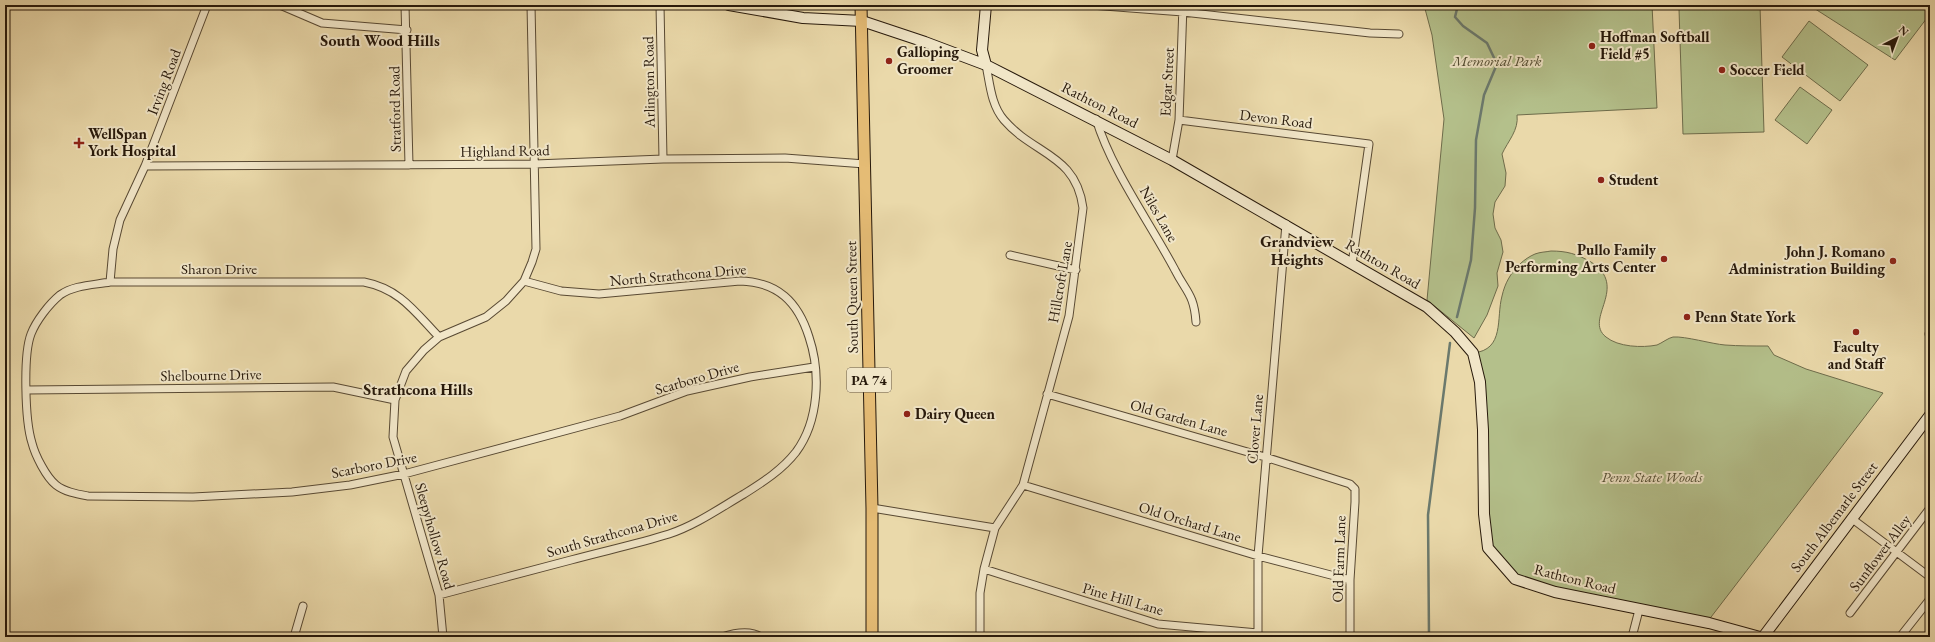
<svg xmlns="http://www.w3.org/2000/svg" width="1935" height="642" viewBox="0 0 1935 642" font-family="'EB Garamond',serif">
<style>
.green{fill:#b4c08b;stroke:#6e6c4b}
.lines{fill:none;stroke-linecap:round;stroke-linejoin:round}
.stream{stroke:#6b796d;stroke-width:2.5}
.street-casing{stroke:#584933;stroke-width:9}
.secondary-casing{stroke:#27190b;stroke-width:12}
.primary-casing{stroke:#27190b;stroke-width:13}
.street{stroke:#f1e6c8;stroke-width:7}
.secondary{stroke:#f1e6c8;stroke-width:10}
.primary{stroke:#e5bc75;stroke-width:11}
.poi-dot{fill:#8f2418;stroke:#f1e6c8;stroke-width:1.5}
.labels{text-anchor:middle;stroke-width:4;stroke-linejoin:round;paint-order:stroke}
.shield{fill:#f1e6c8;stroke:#645644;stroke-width:1}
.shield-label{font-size:14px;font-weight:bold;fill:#27190b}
.poi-label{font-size:15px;font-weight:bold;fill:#27190b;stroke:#f1e6c8;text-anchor:start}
.park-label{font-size:15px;font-style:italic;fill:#514b31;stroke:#f1e6c8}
.street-label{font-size:15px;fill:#27190b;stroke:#f1e6c8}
.neighbourhood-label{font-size:16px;font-weight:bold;fill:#27190b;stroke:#f1e6c8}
</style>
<rect width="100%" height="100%" fill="#ead9aa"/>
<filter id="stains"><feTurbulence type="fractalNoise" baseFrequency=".005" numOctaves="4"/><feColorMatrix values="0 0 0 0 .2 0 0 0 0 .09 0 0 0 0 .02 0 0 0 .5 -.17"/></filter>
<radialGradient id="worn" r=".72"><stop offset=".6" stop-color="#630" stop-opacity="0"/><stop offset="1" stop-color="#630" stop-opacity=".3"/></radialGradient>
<!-- green -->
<path class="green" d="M1424,5h228l5,103 -140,7c2,15 -9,26 -15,39l4,19 -1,13 -10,16 -2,12 2,14 6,12 2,12 -6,21 1,13 -11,29 -13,23 -47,-38 17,-181 -12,-84z
M1809,5h121v9l-35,46z
M1760,6l4,126 -81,2 -4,-125z
M1809,21l59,44 -28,36 -58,-44z
M1800,87l32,23 -25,34 -32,-24z
M1551,251c16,0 26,3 40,11 39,25 -8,57 15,75 12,10 36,11 51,8 5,-2 11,-7 16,-8 12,-1 39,7 52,8 14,1 28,1 43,1l6,9 32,14 77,24 -175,228 -193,-42 -27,-31 -15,-195c32,-3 23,-35 29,-57 3,-13 8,-22 18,-32 4,-4 10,-8 15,-10 5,-2 11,-2 16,-3z"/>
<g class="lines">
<!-- stream -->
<path class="stream" d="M1457,317l14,-57 4,-52 1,-68 8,-45 13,-31 -10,-21 -24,-17 -8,-9 3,-12
M1429,637l-1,-122 22,-172"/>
<!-- street casing -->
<g class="street-casing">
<path id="street" d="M280,5l42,18 85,7
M405,5l4,160
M660,5l3,154
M1091,5l92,7 187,21 29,1
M1096,119c16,52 53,102 79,151 11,22 19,24 21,52
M1179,120l190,24 -17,120
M1172,160l7,-40 4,-115
M145,166l390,-2 128,-5 122,-1 80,6
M1010,255l66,15
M110,282l3,-33 7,-29 25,-54 62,-161
M1929,334h1
M439,337c-24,-25 -39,-48 -75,-55h-254c-16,3 -36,3 -50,13 -11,9 -24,26 -29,39 -8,21 -6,87 1,109 3,12 14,34 24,42 9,7 21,9 32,11l105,1 99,-5 58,-7 54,-11 216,-58 67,-25 63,-14 64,-10
M27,390l306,-3 62,13
M1047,394l218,63 85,27 5,5v13l-5,78v57
M1023,485l235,71 92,24
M872,508l123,20
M1851,518l79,59
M984,569l174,55 100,9
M439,595c44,-12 88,-23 132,-35 33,-9 66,-16 98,-26 27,-9 51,-26 75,-40 19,-12 38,-24 52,-42 23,-31 25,-79 13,-115 -11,-35 -31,-55 -69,-56l-141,13 -38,-3 -37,-10
M1850,613l80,-105
M294,637l9,-31
M443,637l-4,-42 -46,-158 2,-37 11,-29 18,-21 15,-13 47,-20 20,-16 18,-20 8,-19 4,-13 -5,-244
M722,637c12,-4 28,-7 39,0
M980,637v-44l4,-24 11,-41 28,-43 46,-169 14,-108c-7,-54 -49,-53 -79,-88 -13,-15 -14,-36 -18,-55
M1258,637v-81l28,-332
M1632,637l7,-27
M1900,637l30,-38"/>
</g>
<!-- secondary casing -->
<g class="secondary-casing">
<path id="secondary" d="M729,5l74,13 59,3 63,21 61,23 186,95 255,147 28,25 18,21 7,29 3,48 1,84 4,34 27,31 40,13 154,31 51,14
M986,5l-4,45 4,15
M1763,637l167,-222"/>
</g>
<!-- primary casing -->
<g class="primary-casing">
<path id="primary" d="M861,5l11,503v129"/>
</g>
<!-- street -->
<use href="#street" class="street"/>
<!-- secondary -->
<use href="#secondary" class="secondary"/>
<!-- primary -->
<use href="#primary" class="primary"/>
</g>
<!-- markers -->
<g class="poi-dot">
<circle cx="1592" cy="46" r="4"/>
<circle cx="889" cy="61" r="4"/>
<circle cx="1722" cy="70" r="4"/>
<path d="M77 137h4v4h4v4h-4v4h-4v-4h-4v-4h4z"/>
<circle cx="1601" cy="180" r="4"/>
<circle cx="1664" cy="259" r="4"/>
<circle cx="1893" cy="261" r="4"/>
<circle cx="1687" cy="317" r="4"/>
<circle cx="1856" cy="332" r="4"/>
<circle cx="907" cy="414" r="4"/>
</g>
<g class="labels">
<!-- shield labels -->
<rect class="shield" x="847" y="368" width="44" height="24" rx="3"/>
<g class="shield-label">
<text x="869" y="385">PA 74</text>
</g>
<!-- poi labels -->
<g class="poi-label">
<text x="1600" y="42">Hoffman Softball<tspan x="1600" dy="17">Field #5</tspan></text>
<text x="897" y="57">Galloping<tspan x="897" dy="17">Groomer</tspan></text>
<text x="1730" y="75">Soccer Field</text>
<text x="88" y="139">WellSpan<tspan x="88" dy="17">York Hospital</tspan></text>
<text x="1609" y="185">Student</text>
<text x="1656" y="255" text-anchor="end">Pullo Family<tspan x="1656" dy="17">Performing Arts Center</tspan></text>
<text x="1885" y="257" text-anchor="end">John J. Romano<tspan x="1885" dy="17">Administration Building</tspan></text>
<text x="1695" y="322">Penn State York</text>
<text x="1856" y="352" text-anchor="middle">Faculty<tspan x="1856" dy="17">and Staff</tspan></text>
<text x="915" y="419">Dairy Queen</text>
</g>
<!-- park labels -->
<g class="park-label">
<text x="1497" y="66">Memorial Park</text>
<text x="1652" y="482">Penn State Woods</text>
</g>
<!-- street labels -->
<g class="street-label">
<text transform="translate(164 82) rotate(-69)" y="5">Irving Road</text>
<text transform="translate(649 82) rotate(-91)" y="5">Arlington Road</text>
<text transform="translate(1167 82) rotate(-87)" y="5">Edgar Street</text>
<text transform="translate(1100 105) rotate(27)" y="5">Rathton Road</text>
<text transform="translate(395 109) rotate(-91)" y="5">Stratford Road</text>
<text transform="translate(1276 119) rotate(7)" y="5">Devon Road</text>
<text transform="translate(505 151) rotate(-1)" y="5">Highland Road</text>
<text transform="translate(1159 214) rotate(60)" y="5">Niles Lane</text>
<text transform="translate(1383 264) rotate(30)" y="5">Rathton Road</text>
<text x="219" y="274">Sharon Drive</text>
<text transform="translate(678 275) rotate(-5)" y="5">North Strathcona Drive</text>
<text transform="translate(1060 282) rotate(-80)" y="5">Hillcroft Lane</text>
<text transform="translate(852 297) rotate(-91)" y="5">South Queen Street</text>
<text transform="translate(211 375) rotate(-1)" y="5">Shelbourne Drive</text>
<text transform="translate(697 378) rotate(-16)" y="5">Scarboro Drive</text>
<text transform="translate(1179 418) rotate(16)" y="5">Old Garden Lane</text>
<text transform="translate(1255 429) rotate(-85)" y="5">Clover Lane</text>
<text transform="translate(374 465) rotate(-11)" y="5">Scarboro Drive</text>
<text transform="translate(1834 517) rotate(-53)" y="5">South Albemarle Street</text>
<text transform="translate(1190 522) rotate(17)" y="5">Old Orchard Lane</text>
<text transform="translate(612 534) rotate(-16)" y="5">South Strathcona Drive</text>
<text transform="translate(435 536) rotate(74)" y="5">Sleepyhollow Road</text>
<text transform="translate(1880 553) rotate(-53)" y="5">Sunflower Alley</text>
<text transform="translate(1339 559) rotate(-88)" y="5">Old Farm Lane</text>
<text transform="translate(1575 579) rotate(14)" y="5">Rathton Road</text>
<text transform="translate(1123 599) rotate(16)" y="5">Pine Hill Lane</text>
</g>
<!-- neighbourhood labels -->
<g class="neighbourhood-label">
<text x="380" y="46">South Wood Hills</text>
<text x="1297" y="247">Grandview<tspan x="1297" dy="18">Heights</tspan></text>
<text x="418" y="395">Strathcona Hills</text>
</g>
</g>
<!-- margin -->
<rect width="1935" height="642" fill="none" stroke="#ead9aa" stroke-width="20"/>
<rect x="6" y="6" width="1923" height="630" fill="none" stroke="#27190b" stroke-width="2"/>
<rect x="10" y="10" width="1915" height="622" fill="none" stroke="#27190b"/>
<!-- north arrow -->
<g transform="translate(1897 38) rotate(42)" stroke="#f1e6c8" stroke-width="3" paint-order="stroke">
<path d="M0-3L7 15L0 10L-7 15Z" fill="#27190b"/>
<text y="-6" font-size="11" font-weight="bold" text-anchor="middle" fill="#27190b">N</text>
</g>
<rect width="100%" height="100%" filter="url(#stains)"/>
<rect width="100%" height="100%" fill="url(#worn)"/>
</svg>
